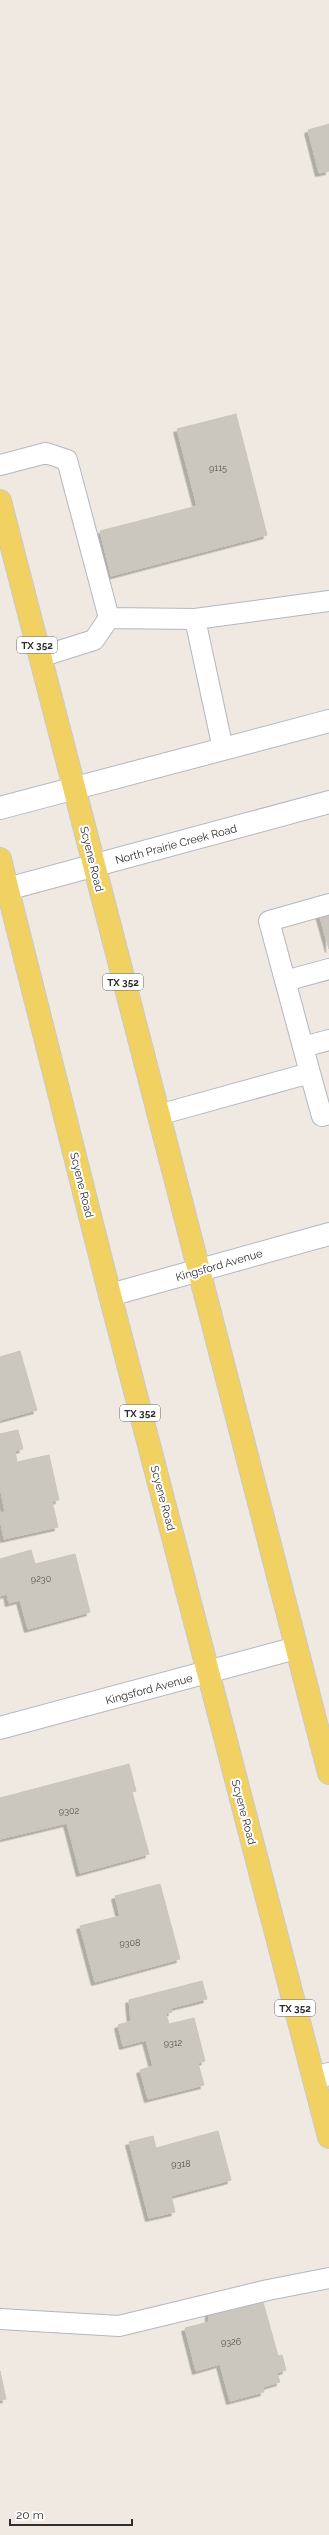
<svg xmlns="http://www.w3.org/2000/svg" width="329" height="2535" viewBox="0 0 329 2535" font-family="Raleway,sans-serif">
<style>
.building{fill:#cbc7bf;stroke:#cbc5ba;filter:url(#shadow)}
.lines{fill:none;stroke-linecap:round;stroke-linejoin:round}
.lane-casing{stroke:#b4b7c1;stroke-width:22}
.street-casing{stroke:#b4b7c1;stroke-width:24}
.secondary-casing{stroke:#b4b7c1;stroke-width:24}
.primary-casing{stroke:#c9c9c9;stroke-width:24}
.lane{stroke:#fff;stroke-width:20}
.street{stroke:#fff;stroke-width:22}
.secondary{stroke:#fff;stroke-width:22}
.primary{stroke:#f2d163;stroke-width:22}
.labels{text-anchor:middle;stroke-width:4;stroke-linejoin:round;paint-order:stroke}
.number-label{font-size:9px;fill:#555452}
.shield{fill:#fff;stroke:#6d6d6d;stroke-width:1}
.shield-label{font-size:10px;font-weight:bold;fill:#2e2e2e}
.street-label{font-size:11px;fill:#2e2e2e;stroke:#fff}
</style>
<defs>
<filter id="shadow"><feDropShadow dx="-3.5" dy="3.5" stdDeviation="0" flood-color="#0004"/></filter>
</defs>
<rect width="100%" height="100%" fill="#efe9e1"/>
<!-- building -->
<path class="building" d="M329,124v47l-10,2 -11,-43z
M236,414l31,121 -156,41 -11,-45 97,-25 -20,-77z
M329,910v39l-10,-36z
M20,1351l17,59 -37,10v-63z
M18,1430l5,19 -8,2 2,11 32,-7 10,45 -7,1 6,26 -54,12 -4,-21v-5l5,-1 -5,-26v-52z
M31,1550l4,14 40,-10 15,58 -62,17 -8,-29 -11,3 -2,-9 -7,2v-37z
M129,1764l7,27 -4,1 17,62 -69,19 -13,-50 -67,16v-41z
M160,1884l20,75 -85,23 -15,-56 40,-10 -5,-20z
M202,1981l5,18 -36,9 1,4 -6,2 3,10 25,-6 11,43 -7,2 6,22 -56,14 -8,-29 13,-4 -7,-26 -23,6 -5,-21 13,-4 -2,-21z
M218,2131l13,49 -60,16 4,16 -26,6 -20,-76 24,-6 3,12z
M263,2302l15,54 4,-1 4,15 -9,3 3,9 -17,5 1,5 -34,9 -10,-37 -24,7 -11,-43 24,-6v-14l20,-5 2,8z
M0,2371l6,28 -6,1z"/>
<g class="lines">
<!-- lane casing -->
<g class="lane-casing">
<path id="lane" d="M0,465l46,-12 21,7 42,158 -15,22 -54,17
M109,618l86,1 134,-18
M195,619l28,130
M285,981l44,-12
M303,1047l26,-7
M310,1073l12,43 7,-2
M158,1115l152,-42 -41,-152 60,-17
M0,2319l119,7 149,-36 61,-12"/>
</g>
<!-- street casing -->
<g class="street-casing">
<path id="street" d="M110,1295l219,-61
M0,1728l296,-80
M314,2078l15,-4"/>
</g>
<!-- secondary casing -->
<g class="secondary-casing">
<path id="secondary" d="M0,808l329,-87
M0,891l329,-89"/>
</g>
<!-- primary casing -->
<g class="primary-casing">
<path id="primary" d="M0,501l329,1272
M0,859l110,436 219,842"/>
</g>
<!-- lane -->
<use href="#lane" class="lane"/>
<!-- street -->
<use href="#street" class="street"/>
<!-- secondary -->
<use href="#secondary" class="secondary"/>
<!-- primary -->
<use href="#primary" class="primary"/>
</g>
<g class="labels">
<!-- number labels -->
<g class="number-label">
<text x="218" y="471">9115</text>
<text x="41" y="1582">9230</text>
<text x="69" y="1814">9302</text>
<text x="130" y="1946">9308</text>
<text x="173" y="2046">9312</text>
<text x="181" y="2167">9318</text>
<text x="231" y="2345">9326</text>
</g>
<!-- shield labels -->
<g class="shield">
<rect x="17" y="637" width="40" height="16" rx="3"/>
<rect x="103" y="974" width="40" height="16" rx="3"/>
<rect x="120" y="1405" width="40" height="16" rx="3"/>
<rect x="275" y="2000" width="40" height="16" rx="3"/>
</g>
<g class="shield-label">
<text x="37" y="649">TX 352</text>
<text x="123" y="986">TX 352</text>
<text x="140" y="1417">TX 352</text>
<text x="295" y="2012">TX 352</text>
</g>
<!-- street labels -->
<g class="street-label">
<text transform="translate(176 844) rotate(-15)" y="4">North Prairie Creek Road</text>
<text transform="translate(92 859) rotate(76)" y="4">Scyene Road</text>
<text transform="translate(82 1185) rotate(76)" y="4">Scyene Road</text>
<text transform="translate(219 1265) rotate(-16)" y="4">Kingsford Avenue</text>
<text transform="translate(163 1498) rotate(75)" y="4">Scyene Road</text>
<text transform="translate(149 1689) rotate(-15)" y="4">Kingsford Avenue</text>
<text transform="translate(244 1812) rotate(75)" y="4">Scyene Road</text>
</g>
</g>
<!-- scale -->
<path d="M10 2519v6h122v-6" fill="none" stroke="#2e2e2e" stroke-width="2"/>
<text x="16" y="2519" font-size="12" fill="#2e2e2e" stroke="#ffffff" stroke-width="3" paint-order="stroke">20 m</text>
</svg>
